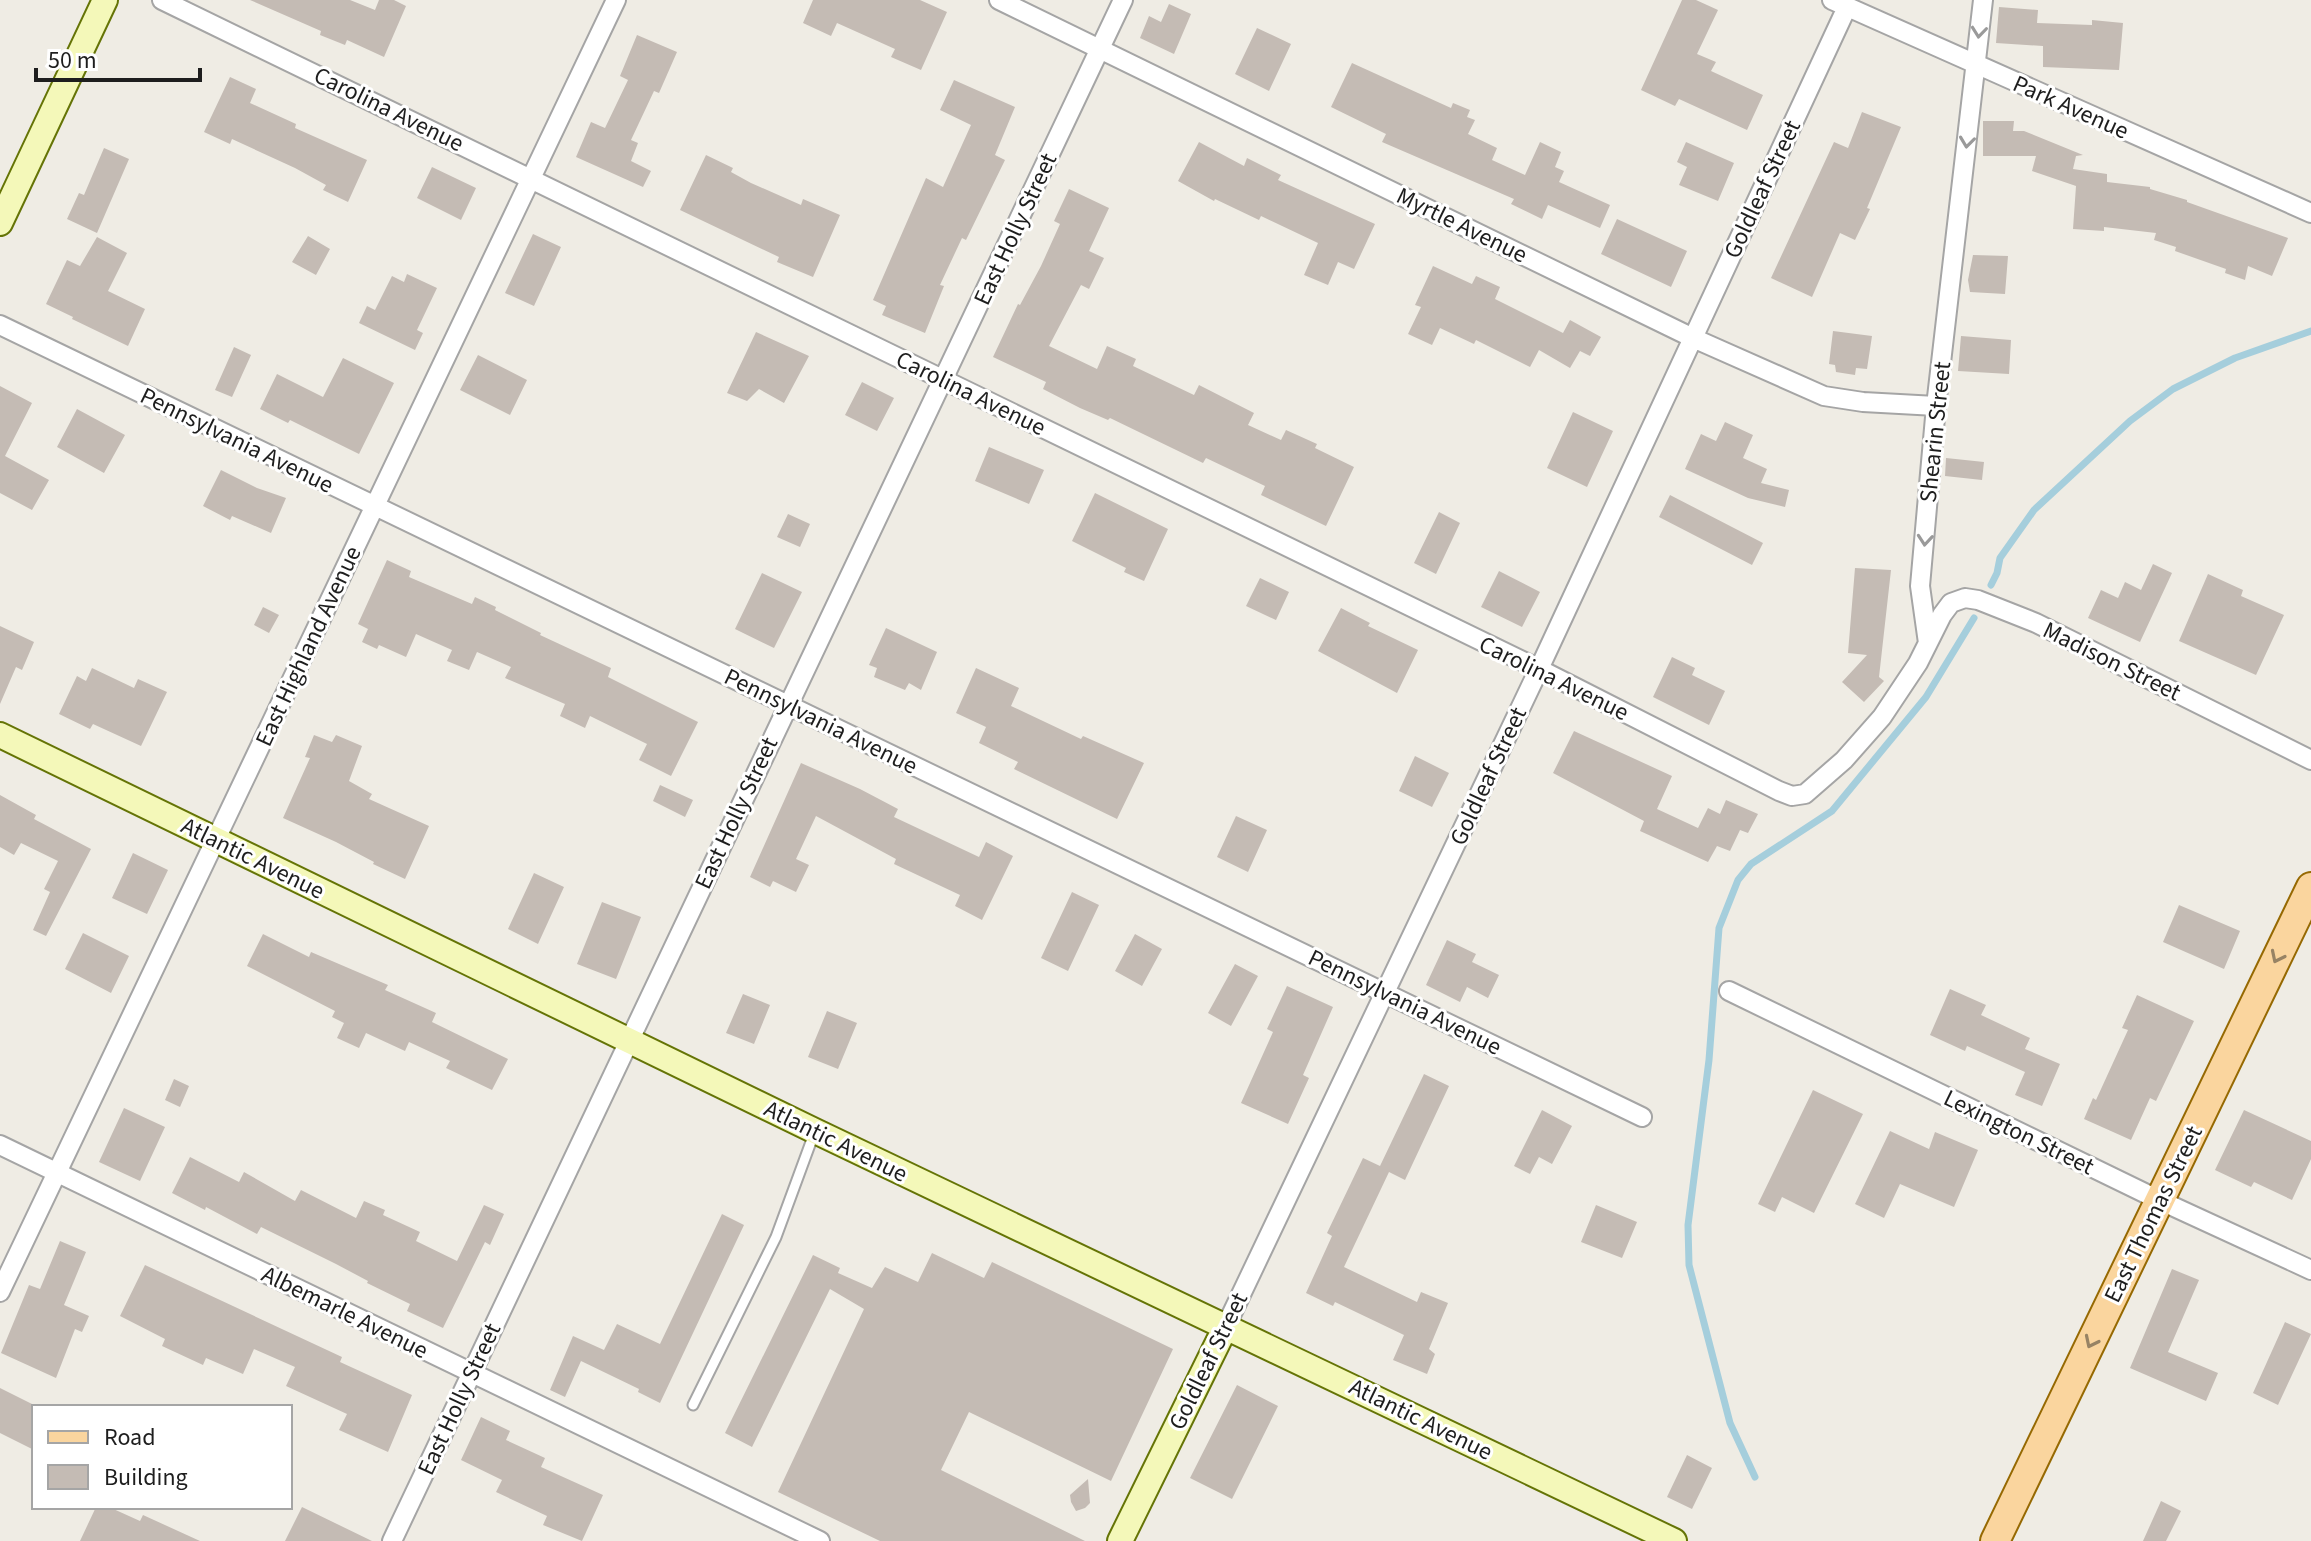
<svg xmlns="http://www.w3.org/2000/svg" width="2311" height="1541" viewBox="0 0 2311 1541" font-family="'Source Sans 3',sans-serif">
<style>
.lines{fill:none;stroke-linecap:round;stroke-linejoin:round}
.stream{stroke:#a5cedc;stroke-width:7}
.building{fill:#c4bbb4}
.lane-casing{stroke:#a5a5a5;stroke-width:13}
.street-casing{stroke:#a5a5a5;stroke-width:22}
.secondary-casing{stroke:#657406;stroke-width:28}
.primary-casing{stroke:#966902;stroke-width:32}
.lane{stroke:#fff;stroke-width:9}
.street{stroke:#fff;stroke-width:18}
.secondary{stroke:#f4f8b9;stroke-width:24}
.primary{stroke:#fad59e;stroke-width:28}
.oneway{stroke:#9a9a9a}
.oneway2{stroke:#978364}
.labels{text-anchor:middle;stroke-width:6;stroke-linejoin:round;paint-order:stroke}
.street-label{font-size:24px;fill:#1e1e1e;stroke:#fff}
</style>
<rect width="100%" height="100%" fill="#efece4"/>
<g class="lines">
<!-- stream -->
<path class="stream" d="M1991,585l6,-12 3,-15 34,-48 96,-89 43,-32 62,-31 76,-27
M1755,1477l-25,-54 -41,-158 -1,-40 21,-165 10,-132 19,-48 13,-16 81,-53 94,-114 48,-79"/>
</g>
<!-- building -->
<path class="building" d="M250,0h100l25,10 4,-10h15l12,6 -22,51 -37,-17 -2,5 -25,-10 1,-4z
M813,0h107l27,12 -26,58 -30,-13 4,-8 -58,-26 -6,13 -28,-13z
M1682,0h14l22,10 -21,44 19,8 -5,9 52,24 -16,35 -68,-31 -4,7 -34,-16z
M1169,4l22,10 -17,40 -34,-16 9,-22 12,6z
M1999,7l39,3 -1,13 55,2v-5l31,3 -4,47 -76,-3v-21l-47,-3z
M1257,28l34,16 -22,47 -34,-17z
M637,35l40,17 -18,41 -5,-2 -23,49 7,3 -7,18 20,10 -8,16 -67,-30 15,-35 14,6 23,-48 -8,-4z
M1352,63l99,45 2,-5 17,7 -3,7 8,3 -7,14 29,14 -5,12 33,15 15,-33 21,10 -6,15 9,4 -5,11 51,23 -10,23 -52,-23 -6,14 -31,-15 3,-5 -132,-57 4,-8 -55,-27z
M230,77l26,12 -6,14 46,21 -1,4 72,32 -19,42 -25,-12 3,-5 -31,-17 -63,-29 -2,5 -26,-12z
M954,80l61,27 -20,48 10,5 -39,80 -4,-2 -22,47 4,1 -19,47 -43,-18 4,-9 -13,-6 53,-122 17,9 28,-62 -31,-15z
M1862,112l39,15 -34,81 3,1 -15,31 -15,-7 -28,64 -41,-19 63,-136 14,6z
M1983,121h31l-1,10h11l59,24 -7,1 -3,13 34,5v8l43,5v2l37,11v2l101,36 -16,38 -24,-10 -3,14 -20,-7 1,-4 -51,-18 1,-4 -22,-7 2,-7 -52,-6v4l-31,-2 3,-43 -44,-15 4,-15h-53z
M1199,142l45,24 3,-8 34,17 -3,5 97,44 -21,45 -16,-7 -10,23 -24,-10 14,-32 -57,-27 -2,4 -44,-21 -1,2 -36,-20z
M1686,142l48,21 -16,38 -39,-16 8,-18 -10,-5z
M104,148l25,11 -32,74 -30,-14 12,-26 5,2z
M706,155l27,13 -2,4 20,11 50,22 2,-6 37,16 -27,62 -36,-15 2,-5 -99,-47z
M432,167l44,21 -15,32 -44,-22z
M1069,189l40,19 -20,43 15,7 -15,31 -8,-4 -32,61 48,23 10,-23 29,13 -3,7 61,29 5,-10 55,28 -6,12 33,15 5,-10 31,14 -2,4 39,19 -28,59 -65,-31 4,-9 -59,-28 -3,5 -93,-45 -2,2 -28,-12 -37,-19 3,-7 -53,-25 25,-53 2,1 21,-39 19,-42 -6,-3z
M1617,219l70,32 -16,36 -70,-33z
M533,234l28,13 -27,59 -29,-13z
M308,236l22,13 -14,26 -24,-13z
M97,237l30,16 -19,38 37,18 -17,37 -56,-27 1,-2 -27,-13 21,-44 13,6z
M1973,255l35,1 -3,38 -35,-2 -2,-12z
M1433,266l39,18 4,-8 24,11 -5,12 68,34 7,-13 31,17 -11,19 -10,-5 -10,17 -31,-18 -9,17 -54,-27 -2,4 -34,-16 -8,17 -24,-11 13,-27 -6,-2z
M407,274l30,14 -20,42 6,3 -8,17 -56,-27 8,-17 8,4 17,-34 12,6z
M1833,331l39,5 -5,33 -11,-1 -1,7 -19,-3 -1,-7 -6,-1z
M756,332l53,24 -25,47 -25,-14 -12,12 -20,-8z
M1961,336l50,4 -2,34 -51,-3z
M234,347l17,8 -19,42 -17,-7z
M478,355l49,25 -17,35 -50,-25z
M343,358l51,25 -35,71 -69,-34 -2,3 -28,-14 17,-35 46,23z
M862,382l32,16 -17,33 -32,-16z
M0,386l32,17 -27,53 44,24 -17,30 -32,-17z
M77,409l48,26 -21,38 -47,-26z
M1573,412l40,19 -26,56 -40,-19z
M1725,422l28,13 -10,23 24,11 -6,14 28,7 -4,17 -37,-9 -63,-29 16,-35 15,7z
M989,447l55,23 -15,34 -54,-23z
M1946,458l38,4 -2,18 -37,-4z
M221,470l36,18 29,10 -15,35 -39,-17 -2,4 -27,-14z
M1095,493l73,36 -24,52 -20,-9 2,-4 -54,-27z
M1670,495l93,48 -11,22 -93,-48z
M1439,512l21,11 -24,51 -22,-11z
M788,514l22,10 -10,23 -23,-10z
M387,560l24,11 -2,6 63,27 3,-7 21,10 -1,3 46,23 -1,2 71,33 -3,9 90,45 -27,54 -32,-16 8,-16 -57,-28 -5,12 -25,-12 5,-12 -60,-26 6,-11 -34,-15 -8,18 -22,-9 5,-11 -36,-16 -10,23 -27,-12 -2,4 -15,-7 6,-13 -10,-5z
M2153,564l19,9 -32,69 -52,-24 13,-28 17,8 7,-16 16,8z
M1855,568l36,2 -12,107 5,4 -20,21 -22,-20 25,-27 -19,-2z
M1499,571l41,21 -18,35 -41,-20z
M762,573l40,19 -28,56 -39,-19z
M2208,574l35,16 -2,6 43,19 -28,60 -77,-34z
M1260,578l29,14 -13,28 -30,-14z
M263,607l16,8 -10,18 -15,-8z
M1341,608l29,15 -2,3 50,24 -21,43 -79,-42z
M0,626l34,16 -12,28 -6,-3 -16,37z
M886,628l51,24 -16,38 -12,-7 -4,7 -31,-13 3,-9 -8,-3z
M1672,657l23,11 -3,7 33,16 -16,34 -56,-28z
M92,668l42,20 4,-9 29,13 -26,54 -48,-22 -3,5 -31,-15 18,-38 9,5z
M976,668l43,20 -8,18 70,33 2,-3 61,27 -27,56 -103,-50 4,-7 -39,-19 7,-16 -30,-14z
M1574,731l98,45 -15,33 41,19 10,-20 12,6 6,-14 32,14 -10,19 -8,-3 -10,21 -13,-5 -9,16 -68,-31 4,-10 -91,-48z
M314,735l18,7 4,-7 26,11 -13,35 23,13 -3,5 60,27 -24,53 -32,-15 1,-2 -38,-20 -53,-24 27,-60 -5,-1z
M1415,756l34,17 -17,34 -33,-16z
M801,763l59,26 38,20 -4,8 85,40 7,-15 27,14 -31,64 -27,-14 5,-11 -66,-31 2,-5 -80,-43 -20,43 13,6 -13,27 -23,-11 -3,6 -20,-10z
M660,785l33,15 -8,17 -32,-16z
M0,795l36,20 -2,4 57,30 -45,87 -13,-6 17,-38 -6,-3 14,-28 -37,-18 -7,12 -14,-8z
M1236,816l31,14 -19,42 -31,-15z
M133,853l35,17 -21,44 -35,-16z
M534,873l30,14 -26,57 -30,-15z
M1072,892l27,13 -31,66 -27,-13z
M602,902l39,15 -25,62 -39,-15z
M2179,905l61,26 -16,38 -61,-27z
M83,933l46,23 -18,37 -46,-24z
M263,934l46,23 2,-5 77,33 -3,5 51,23 -4,9 76,37 -16,31 -46,-22 4,-7 -41,-19 -4,9 -39,-18 -7,15 -22,-10 7,-15 -12,-6 3,-6 -88,-45z
M1135,934l27,15 -20,37 -27,-15z
M1447,940l29,14 -4,8 27,13 -11,23 -21,-11 -7,15 -34,-17z
M1235,964l23,12 -27,50 -23,-13z
M1287,986l46,21 -30,68 6,3 -21,46 -47,-21 32,-71 -6,-3z
M1950,989l36,16 -5,10 49,23 -5,11 35,15 -18,42 -27,-11 10,-23 -58,-26 -2,5 -35,-16z
M743,994l27,11 -16,39 -28,-11z
M2137,995l57,26 -38,80 -6,-3 -19,42 -47,-21 9,-21 3,2 32,-70 -6,-2z
M827,1011l30,12 -19,46 -30,-12z
M1424,1074l25,12 -44,94 -16,-8 -45,95 73,35 4,-10 27,11 -19,46 6,5 -8,20 -34,-14 11,-25 -69,-33 -2,4 -27,-13 26,-57 -5,-3 36,-75 17,8z
M174,1079l15,7 -9,21 -15,-7z
M1813,1090l50,24 -49,99 -32,-16 -7,15 -17,-8z
M124,1108l41,19 -25,54 -41,-19z
M1542,1110l30,16 -20,38 -13,-7 -9,17 -16,-8z
M2244,1110l67,31v18l-19,41 -38,-18 -3,5 -36,-17z
M1890,1131l39,18 6,-17 43,18 -24,57 -54,-23 -16,34 -29,-14z
M190,1157l49,25 5,-10 51,29 6,-11 55,28 8,-17 21,9 -2,5 37,17 -4,9 41,20 27,-56 20,9 -14,31 -5,-3 -42,86 -36,-17 3,-7 -43,-21 1,-2 -32,-17 -75,-37 -4,7 -51,-27 -1,3 -33,-17z
M1596,1205l41,17 -15,36 -41,-16z
M722,1214l22,11 -84,178 -22,-11 1,-3 -58,-28 -16,36 -15,-7 23,-54 31,14 13,-26 43,20z
M60,1241l26,11 -22,53 25,11 -7,16 -7,-3 -19,49 -55,-25 28,-68 11,4z
M932,1253l52,25 8,-16 181,87 -62,132 -142,-69 -28,58 144,71h-205l-102,-49 86,-183 -34,-20 -78,158 -27,-14 88,-178 27,13 -2,5 34,15 13,-21 33,15z
M145,1265l197,92 -2,5 72,33 -24,57 -49,-22 8,-16 -61,-28 9,-19 -41,-18 -11,25 -37,-16 -3,7 -41,-19 3,-7 -45,-23z
M2172,1269l27,11 -31,72 50,21 -12,28 -76,-33z
M2285,1322l26,12 -33,71 -25,-12z
M1237,1385l41,21 -46,93 -42,-21z
M0,1388l38,19h-4v43l-34,-17z
M481,1417l29,14 -4,9 39,18 -4,9 62,28 -21,46 -39,-16 4,-9 -51,-24 6,-12 -41,-20z
M1687,1455l25,13 -20,41 -25,-12z
M1088,1479l2,24 -5,5 -9,3 -5,-9 -1,-7z
M2161,1501l20,10 -15,30h-23z
M96,1507h13l31,14 3,-6 57,26h-120z
M302,1507l70,34h-87z"/>
<g class="lines">
<!-- lane casing -->
<g class="lane-casing">
<path id="lane" d="M693,1405l83,-168 39,-106"/>
</g>
<!-- street casing -->
<g class="street-casing">
<path id="street" d="M162,0l1377,669 240,122 13,5 13,-2 39,-34 38,-43 36,-54 24,-48 9,-12 14,-5 13,2 58,23 275,137
M999,0l694,338 131,58 39,6 73,4
M1832,0l479,213
M0,325l1642,792
M1928,643l-8,-57 16,-180 47,-406
M1729,991l430,209 152,70
M0,1145l820,396
M0,1292l616,-1292
M1226,1326l313,-657 308,-662
M392,1541l731,-1541"/>
</g>
<!-- secondary casing -->
<g class="secondary-casing">
<path id="secondary" d="M0,223l105,-223
M0,735l815,396 859,410
M1120,1541l106,-215"/>
</g>
<!-- primary casing -->
<g class="primary-casing">
<path id="primary" d="M1995,1541l316,-654"/>
</g>
<!-- lane -->
<use href="#lane" class="lane"/>
<!-- street -->
<use href="#street" class="street"/>
<!-- secondary -->
<use href="#secondary" class="secondary"/>
<!-- primary -->
<use href="#primary" class="primary"/>
</g>
<!-- one-way arrows -->
<defs><path id="oneway-chevron" d="M-2-3.5L2.5 0L-2 3.5" fill="none" stroke-width="1.6" stroke-linecap="round" stroke-linejoin="round" transform="scale(2)"/></defs>
<g class="oneway">
<use href="#oneway-chevron" transform="translate(1979 32) rotate(96)"/>
<use href="#oneway-chevron" transform="translate(1967 142) rotate(97)"/>
<use href="#oneway-chevron" transform="translate(1925 540) rotate(95)"/>
</g>
<g class="oneway2">
<use href="#oneway-chevron" transform="translate(2277 957) rotate(116)"/>
<use href="#oneway-chevron" transform="translate(2091 1342) rotate(116)"/>
</g>
<g class="labels">
<!-- street labels -->
<g class="street-label">
<text transform="translate(2071 107) rotate(24)" y="8">Park Avenue</text>
<text transform="translate(389 109) rotate(26)" y="8">Carolina Avenue</text>
<text transform="translate(1762 189) rotate(-65)" y="8">Goldleaf Street</text>
<text transform="translate(1462 225) rotate(26)" y="8">Myrtle Avenue</text>
<text transform="translate(1015 229) rotate(-65)" y="8">East Holly Street</text>
<text transform="translate(971 393) rotate(26)" y="8">Carolina Avenue</text>
<text transform="translate(1935 432) rotate(-84)" y="8">Shearin Street</text>
<text transform="translate(237 440) rotate(26)" y="8">Pennsylvania Avenue</text>
<text transform="translate(308 646) rotate(-65)" y="8">East Highland Avenue</text>
<text transform="translate(2112 661) rotate(26)" y="8">Madison Street</text>
<text transform="translate(1554 678) rotate(26)" y="8">Carolina Avenue</text>
<text transform="translate(821 721) rotate(26)" y="8">Pennsylvania Avenue</text>
<text transform="translate(1488 776) rotate(-65)" y="8">Goldleaf Street</text>
<text transform="translate(736 813) rotate(-65)" y="8">East Holly Street</text>
<text transform="translate(253 858) rotate(26)" y="8">Atlantic Avenue</text>
<text transform="translate(1405 1002) rotate(26)" y="8">Pennsylvania Avenue</text>
<text transform="translate(2019 1132) rotate(26)" y="8">Lexington Street</text>
<text transform="translate(836 1141) rotate(26)" y="8">Atlantic Avenue</text>
<text transform="translate(2153 1214) rotate(-64)" y="8">East Thomas Street</text>
<text transform="translate(345 1312) rotate(26)" y="8">Albemarle Avenue</text>
<text transform="translate(1208 1361) rotate(-64)" y="8">Goldleaf Street</text>
<text transform="translate(459 1399) rotate(-65)" y="8">East Holly Street</text>
<text transform="translate(1421 1419) rotate(26)" y="8">Atlantic Avenue</text>
</g>
</g>
<!-- legend -->
<rect x="32" y="1405" width="260" height="104" fill="#ffffff" stroke="#a5a5a5" stroke-width="2"/>
<rect x="48" y="1431" width="40" height="12" fill="#fad59e" stroke="#a5a5a5" stroke-width="2"/>
<text x="104" y="1445" font-size="24" fill="#1e1e1e">Road</text>
<rect x="48" y="1465" width="40" height="24" fill="#c4bbb4" stroke="#a5a5a5" stroke-width="2"/>
<text x="104" y="1485" font-size="24" fill="#1e1e1e">Building</text>
<!-- scale -->
<path d="M36 68v12h164v-12" fill="none" stroke="#1e1e1e" stroke-width="4"/>
<text x="48" y="68" font-size="24" fill="#1e1e1e" stroke="#ffffff" stroke-width="6" paint-order="stroke">50 m</text>
</svg>
